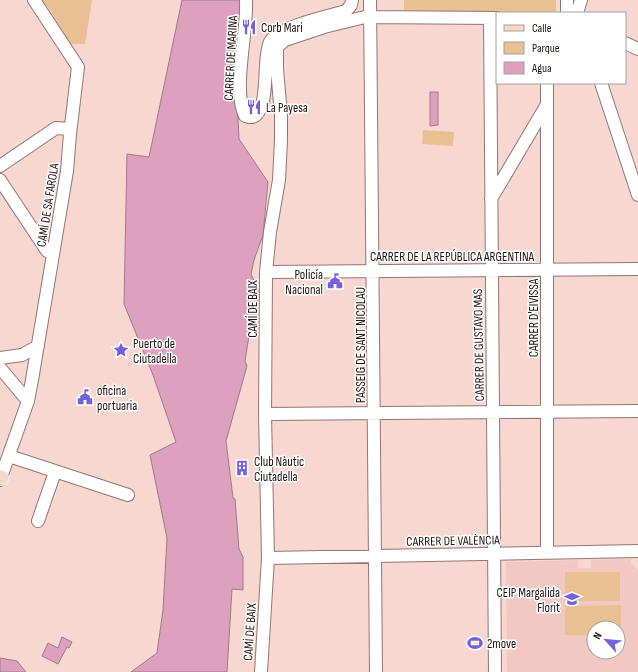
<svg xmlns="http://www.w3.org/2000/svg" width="638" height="672" viewBox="0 0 638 672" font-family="'Sofia Sans Condensed',sans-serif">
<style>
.built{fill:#f2c9c2;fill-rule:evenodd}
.green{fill:#e8c091}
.water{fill:#dda1be;stroke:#a4778a}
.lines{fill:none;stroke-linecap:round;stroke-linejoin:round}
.minor-casing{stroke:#937671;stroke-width:14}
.major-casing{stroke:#fff;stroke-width:16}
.minor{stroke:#fff;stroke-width:12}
.major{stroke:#f7d8c7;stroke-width:15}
.labels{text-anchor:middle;stroke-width:3;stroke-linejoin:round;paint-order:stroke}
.poi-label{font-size:13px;fill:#1f1412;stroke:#fff;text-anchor:start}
.street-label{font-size:13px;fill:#1f1412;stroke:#fff}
</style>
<rect width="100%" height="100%" fill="#f7d7d0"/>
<!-- built -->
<path class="built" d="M631,559v4l7,7v102h-131l-1,-110 72,-2v8h13v-8zM594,628h24v24h-24z"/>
<!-- green -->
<path class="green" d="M41,0h51l-7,44h-15l-22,-37z
M404,0h152v13l-152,-2z
M423,130l31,2 -1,14 -31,-2z
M565,572h55v29h-55z
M621,605v29h-3v-6h-24v7h-29v-29z"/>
<!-- water -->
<path class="water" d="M182,0h59l-5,79 3,60 29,43 -5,53 -9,25 -3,14 7,15 -1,21 -6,13 -6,38 2,5 -21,75 7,57 2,1 4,50 4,8v33l-11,-1 -5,83h-96l26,-19 6,-43 4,-72 -17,-83 26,-13 -23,-67 -29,-71 3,-150 22,3z
M430,92h8v33l-8,1z
M62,637l10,5 -3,6 -2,-1 -9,17 -16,-8 6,-13 10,5z
M0,658l17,3 9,11h-26z"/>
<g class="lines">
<!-- minor casing -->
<g class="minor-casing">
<path id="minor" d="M246,0c2,32 -14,89 -1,116 4,1 8,2 11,-1 14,-13 6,-56 14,-73 7,-15 59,-26 76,-31l5,-6 1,-5
M370,0l6,672
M567,0v11l1,2
M577,13l4,-13
M490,18l5,654
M625,43l13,6
M547,83v469
M601,83l37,112
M0,166l56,-38 14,1
M0,180l47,71
M491,199l55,-93
M266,272l372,-3
M0,358l22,-3 16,-9
M0,368l28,33
M265,414l373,-3
M9,456l119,39
M0,480l28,-79 4,-21 35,-209 3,-37 8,-67 -44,-67
M38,521l17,-49
M268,558l370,-7
M261,672l7,-114 -3,-144 1,-142 4,-40 9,-52 2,-40v-25l-4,-46v-22l8,-7 39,-13 41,-10 132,1"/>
</g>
<!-- major casing -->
<g class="major-casing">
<path id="major" d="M0,478h1"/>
</g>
<!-- minor -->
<use href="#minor" class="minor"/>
<!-- major -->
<use href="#major" class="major"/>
</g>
<!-- icons -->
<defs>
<g id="restaurant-bare" transform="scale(1.2)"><path d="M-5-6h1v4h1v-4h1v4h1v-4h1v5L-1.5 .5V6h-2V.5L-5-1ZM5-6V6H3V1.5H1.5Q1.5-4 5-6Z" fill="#7661dc" stroke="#fff" stroke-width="2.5" paint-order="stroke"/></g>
<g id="civic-bare" transform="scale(1.2)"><path d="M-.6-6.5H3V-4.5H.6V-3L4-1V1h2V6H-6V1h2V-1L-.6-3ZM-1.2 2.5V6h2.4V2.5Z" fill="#7661dc" stroke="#fff" stroke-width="2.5" paint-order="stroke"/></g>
<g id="sight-bare" transform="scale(1.2)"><path d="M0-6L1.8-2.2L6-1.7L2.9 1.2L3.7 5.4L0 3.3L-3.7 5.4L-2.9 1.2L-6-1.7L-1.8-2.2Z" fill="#7661dc" stroke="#fff" stroke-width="2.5" paint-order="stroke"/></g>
<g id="building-bare" transform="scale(1.2)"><path d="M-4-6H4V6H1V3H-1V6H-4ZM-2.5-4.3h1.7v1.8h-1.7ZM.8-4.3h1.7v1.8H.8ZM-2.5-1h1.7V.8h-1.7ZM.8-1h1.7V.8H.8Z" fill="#7661dc" stroke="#fff" stroke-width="2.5" paint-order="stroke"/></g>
<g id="school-bare" transform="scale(1.2)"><path d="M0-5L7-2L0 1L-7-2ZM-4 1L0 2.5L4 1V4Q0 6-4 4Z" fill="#7661dc" stroke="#fff" stroke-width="2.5" paint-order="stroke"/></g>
<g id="stadium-bare" transform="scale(1.2)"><path d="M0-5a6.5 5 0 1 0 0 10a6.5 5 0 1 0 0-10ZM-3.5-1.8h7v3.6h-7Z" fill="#7661dc" stroke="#fff" stroke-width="2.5" paint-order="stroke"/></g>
</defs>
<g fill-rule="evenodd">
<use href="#restaurant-bare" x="249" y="27"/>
<use href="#restaurant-bare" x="254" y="107"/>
<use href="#civic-bare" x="335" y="281"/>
<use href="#sight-bare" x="121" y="350"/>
<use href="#civic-bare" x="85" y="397"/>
<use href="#building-bare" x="242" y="468"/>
<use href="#school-bare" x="572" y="599"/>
<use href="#stadium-bare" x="475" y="643"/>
</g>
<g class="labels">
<!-- poi labels -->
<g class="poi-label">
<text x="261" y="32">Corb Mari</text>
<text x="266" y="112">La Payesa</text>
<text x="323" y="279" text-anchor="end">Policía<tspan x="323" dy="15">Nacional</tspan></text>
<text x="133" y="348">Puerto de<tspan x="133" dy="15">Ciutadella</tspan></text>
<text x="97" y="395">oficina<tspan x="97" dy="15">portuaria</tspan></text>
<text x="254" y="466">Club Nàutic<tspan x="254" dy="15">Ciutadella</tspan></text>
<text x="560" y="597" text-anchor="end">CEIP Margalida<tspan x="560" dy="15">Florit</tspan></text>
<text x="487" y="648">2move</text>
</g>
<!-- street labels -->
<g class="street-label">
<text transform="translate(230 58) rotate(-87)" y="5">CARRER DE MARINA</text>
<text transform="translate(47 205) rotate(-81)" y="5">CAMÍ DE SA FAROLA</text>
<text x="452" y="261">CARRER DE LA REPÚBLICA ARGENTINA</text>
<text transform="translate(252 309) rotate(-90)" y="5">CAMÍ DE BAIX</text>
<text transform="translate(533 318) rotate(-90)" y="5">CARRER D'EIVISSA</text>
<text transform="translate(360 345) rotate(-90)" y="5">PASSEIG DE SANT NICOLAU</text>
<text transform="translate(478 345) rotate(-91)" y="5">CARRER DE GUSTAVO MAS</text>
<text transform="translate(453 540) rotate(-1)" y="5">CARRER DE VALÈNCIA</text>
<text transform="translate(249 632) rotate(-86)" y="5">CAMÍ DE BAIX</text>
</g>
</g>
<!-- legend -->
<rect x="496" y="12" width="130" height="72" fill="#ffffff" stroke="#a5a1a0"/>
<rect x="504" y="25" width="20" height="6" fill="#f7d8c7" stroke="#a5a1a0"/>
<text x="532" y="32" font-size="12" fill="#1f1412">Calle</text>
<rect x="504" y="42" width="20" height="12" fill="#e8c091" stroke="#a5a1a0"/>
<text x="532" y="52" font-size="12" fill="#1f1412">Parque</text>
<rect x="504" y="62" width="20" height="12" fill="#dda1be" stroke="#a5a1a0"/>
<text x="532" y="72" font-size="12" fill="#1f1412">Agua</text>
<!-- north arrow -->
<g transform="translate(606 640) rotate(297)"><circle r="19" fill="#ffffff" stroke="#a5a1a0"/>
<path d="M0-3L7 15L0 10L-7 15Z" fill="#7661dc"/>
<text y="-6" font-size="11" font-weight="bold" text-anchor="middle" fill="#1f1412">N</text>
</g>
</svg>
